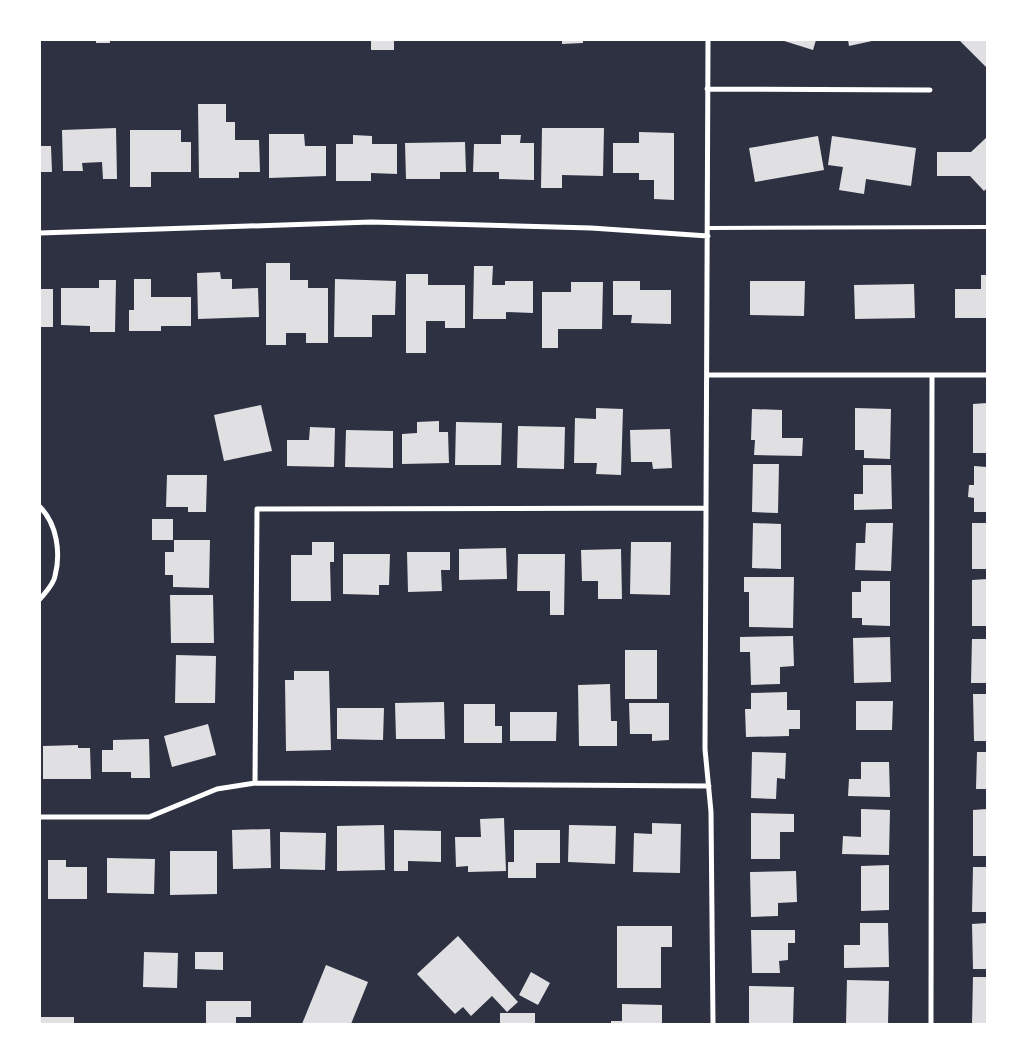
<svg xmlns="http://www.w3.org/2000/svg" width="1027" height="1064" viewBox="0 0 1027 1064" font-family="Rubik,sans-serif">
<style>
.building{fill:#e0e0e3}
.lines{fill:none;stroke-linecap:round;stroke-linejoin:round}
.service{stroke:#fff;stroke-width:4}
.minor{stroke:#fff;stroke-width:5}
</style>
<rect width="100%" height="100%" fill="#2d3142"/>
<!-- building -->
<path class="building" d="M96,40h14v3h-14z
M371,40h23v10h-23z
M562,40h21v3l-21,1z
M781,40h35l-3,10z
M848,40h24v1l-23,5z
M959,40h28v28z
M198,104h28v18h9v18h24l1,32h-21v6h-40z
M116,128l1,51h-14l-1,-17 -20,1 1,8h-20l-1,-41z
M542,128h62l-1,48 -41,-1v13h-21z
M130,130h51v12h10v30h-40v15h-21z
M639,132l35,1v67l-20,-1v-19h-15v-7h-26v-30h26z
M269,134h35l1,12h21v30l-57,2z
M353,135l19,1v8h25v30l-26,-1v8h-35v-37h17z
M501,135h20l-1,8h14v37l-35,-1v-7h-26l1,-28h27z
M818,136l6,34 -69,12 -6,-34z
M832,136l84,12 -5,38 -45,-7 -2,15 -25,-4 4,-23 -15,-2z
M987,137v51l-3,3 -14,-15h-33v-24h34z
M465,142l1,30h-26v7h-34l-1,-36z
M40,146h11l1,26h-12z
M266,263h24v17h18v8h20v55h-22v-10h-20v12h-20z
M474,266h19l-1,19h13v-4h28v32l-27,-1v7h-33z
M220,272l1,7h11v10l26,-1 1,29 -61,2 -1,-46z
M406,274h22v11h37v43h-20v-7h-19v32h-20z
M981,275h6v43h-32v-29h26z
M134,279h17v18h40v29h-30v5h-32v-21h5z
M335,279l61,2 -1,34h-23v22h-38z
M99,280h17l-1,52h-25v-6l-29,-1v-37h38z
M613,281h27v9h31v34l-40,-1 1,-8h-19z
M750,281h55l-1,35 -54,-1z
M571,282h32l-1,47h-44v19h-16v-56h29z
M914,284l1,34 -60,1 -1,-34z
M40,289h13v38h-13z
M987,403v50h-14v-49z
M261,405l11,46 -48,10 -10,-46z
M596,408l27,1 -2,66 -25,-1 1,-11h-23l1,-45 21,1z
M855,408l36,1 -1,50 -26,-1v-8h-9z
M752,409l30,1v28h21l-1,18 -48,-1 1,-15h-4z
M439,421v11h9l1,31 -47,1v-30l15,-1v-11z
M456,422l46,1 -1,42h-46z
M518,426l47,1 -1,42 -47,-1z
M310,427l25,1 -1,39 -47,-1v-26h22z
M670,429l2,39 -19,1 -1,-7h-21l-1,-32z
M346,430l47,1v37l-48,-1z
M753,464h26l-1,49 -26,-1z
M863,465h28l1,44 -38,1v-16h9z
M974,466l13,1v45h-13v-14l-6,-1 1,-12h5z
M167,475h40l-1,37h-18v-5h-22z
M152,519h21v21h-21z
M753,523l28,1v45l-29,-1z
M866,523h27l-2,48 -36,-1 1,-27h9z
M972,523h15v46h-15z
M174,540h36l-1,48 -36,-1v-12h-8v-23h9z
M312,542h22v20h-4l1,39h-40v-46h21z
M631,542h40l-1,53 -40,-1z
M506,548l1,31 -48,1v-31z
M621,549l1,50h-24v-18h-16l-1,-31z
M407,552h43v18h-9l1,21 -34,1z
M343,554h47l-1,31h-10v10l-36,-1z
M518,554h47l-1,61h-14v-24h-33z
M744,577h50l-1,51 -44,-1v-35h-5z
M987,579v47h-15v-46z
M861,581h29v45l-28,-1v-7h-10v-26h9z
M170,595h43l1,48h-43z
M793,636l1,30 -14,1v17l-29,1 -1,-33h-10v-15z
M890,637l1,45 -37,1 -1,-45z
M972,639h15v44h-16z
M625,650h32v49h-32z
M176,655l40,1 -1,47h-40z
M294,671h35l2,79 -45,1 -1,-71h9z
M610,684l1,37h6v25h-38l-1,-61z
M787,692v18h13v19h-11v7l-43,1 -1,-28h6v-16z
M973,694h14v47h-13z
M856,701h37l-1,29h-36z
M444,702l1,37h-49l-1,-36z
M629,703h40v37l-17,1v-7h-22z
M464,704h31v22h7v17h-38z
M337,708h47l-1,32 -46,-1z
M510,712h47l-1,29h-46z
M208,724l8,31 -44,12 -8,-31z
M149,739l1,39h-19v-6h-29v-22h11v-10z
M78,745v3h12l1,31h-48v-33z
M752,752l34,1 -1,26 -8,-1 -1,21 -25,-1z
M977,752h10v37h-11z
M861,762h28l1,35 -42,-1 1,-17h12z
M861,809l29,1 -1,45 -47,-1 1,-18 18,1z
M987,809v47h-14v-46z
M751,813l43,1v18h-14v27h-29z
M504,818l2,53 -38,1v-6l-12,1 -1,-30h26l-1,-18z
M652,823l29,1 -1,49 -47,-1 1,-39 18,1z
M384,825l1,45 -48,1v-45z
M569,825l47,1 -1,38 -47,-2z
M270,829l1,39 -38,1 -1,-39z
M394,830l47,1v31l-33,-1v10h-14z
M514,830h46v33h-24v15h-28v-16h6z
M280,832l46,1 -1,37 -45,-1z
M170,851h47v43l-47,1z
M107,858l48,1 -1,35 -47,-1z
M48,860h18v7h21v32h-39z
M889,865v45l-28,1v-45z
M973,867h14v45h-15z
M796,871l1,31 -19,1v13l-27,1 -1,-45z
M860,923h28l1,44 -45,1v-23h16z
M987,923v46h-14l-1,-45z
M617,926h55v21h-11v41h-44z
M751,930h44v13h-7v17l-9,1 1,12h-28z
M458,936l60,66 -11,10 -15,-16 -21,20 -8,-9 -8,7 -38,-40z
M144,952l34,1 -1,35 -34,-1z
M195,952h28v18l-28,-1z
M326,965l42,17 -17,42h-49z
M531,972l19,11 -12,22 -19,-10z
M973,977h14v47h-15z
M847,980l42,1 -1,43h-42z
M749,986l45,1 -1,37h-44z
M206,1001h45v16h-15v7h-30z
M622,1004l40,1v19h-51v-3h11z
M500,1013h35v11h-35z
M40,1017h34v7h-34z"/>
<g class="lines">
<!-- service -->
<path class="service" d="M708,228l279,-1"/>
<!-- minor -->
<path class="minor" d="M708,40l-3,709 6,63 2,212
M707,89l223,1
M40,233l331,-11 220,6 117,8
M707,375h280
M40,507c17,17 21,46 15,69 -1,8 -10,17 -15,23
M255,783l2,-274 449,-1
M40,817h109l68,-28 38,-6 454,3
M931,1024l1,-649"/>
</g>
<!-- border -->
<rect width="1027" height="1064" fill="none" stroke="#ffffff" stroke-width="82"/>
</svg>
